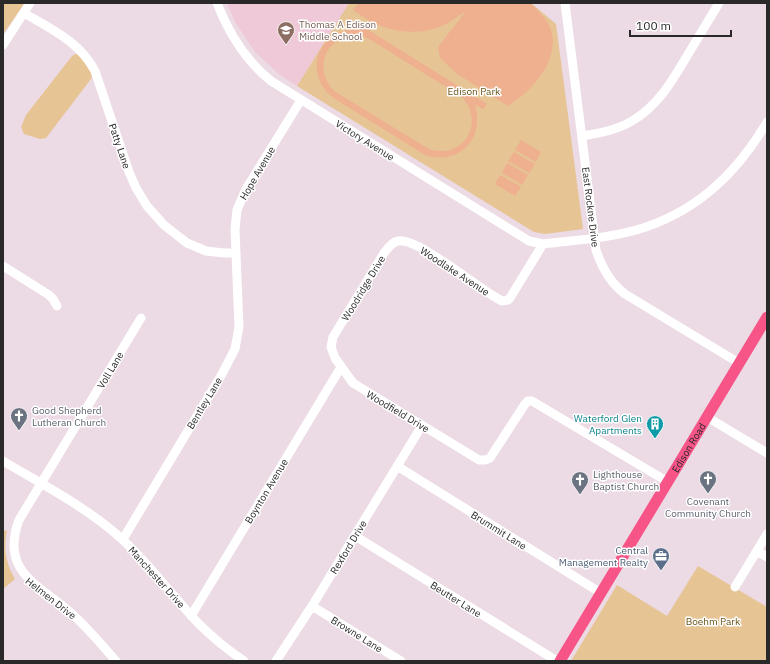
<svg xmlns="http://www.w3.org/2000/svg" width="770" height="664" viewBox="0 0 770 664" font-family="'IBM Plex Sans',sans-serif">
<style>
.education{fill:#efc9d8}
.green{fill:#e6c494}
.pitch{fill:#eeb08f;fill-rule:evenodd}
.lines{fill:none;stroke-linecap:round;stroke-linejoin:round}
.minor{stroke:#fff;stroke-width:9}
.major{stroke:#f75487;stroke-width:11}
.labels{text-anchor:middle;stroke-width:3;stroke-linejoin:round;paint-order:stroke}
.education-label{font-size:10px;fill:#785e54;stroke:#fff;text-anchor:start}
.park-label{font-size:10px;fill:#6a5216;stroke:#fff}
.street-label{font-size:10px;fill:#292929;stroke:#fff}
.worship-label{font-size:10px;fill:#5b616d;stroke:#fff;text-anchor:start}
.culture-label{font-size:10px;fill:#0d838f;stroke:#fff;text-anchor:end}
.service-label{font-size:10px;fill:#4e5e75;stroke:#fff;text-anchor:end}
</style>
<rect width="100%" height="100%" fill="#ecdae4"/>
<!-- education -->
<path class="education" d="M227,3h122l-52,83 -17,-11 -25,-23 -20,-30z"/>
<!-- green -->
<path class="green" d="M3,3h22l-22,31z
M349,3h182l25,21 27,205 -38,5 -11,-2 -237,-146z
M76,54c10,2 13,14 16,22l-1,3 -45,59 -6,1 -16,-5 -3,-7 5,-12 46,-59z
M3,530l4,1c-4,17 -1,33 8,48l-12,10z
M698,566l69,41v54h-196l46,-76 50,31z"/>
<!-- pitch -->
<path class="pitch" d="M358,3h172c8,7 18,17 21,27 9,31 -19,61 -43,76l-51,-32 -17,-16 -2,-11 28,-36c-8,5 -15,11 -24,15 -20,9 -46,7 -66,-2 -8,-3 -15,-9 -23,-14z
M349,18l138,86 -4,5 -8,-4c10,33 -15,61 -50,50l-90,-56c-32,-23 -20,-65 18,-70l-7,-5zM352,35l10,1 9,4 91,57c24,26 1,63 -33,52l-95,-58c-20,-21 -10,-51 18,-56z
M521,140l20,12 -5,10 -21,-12z
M514,152l21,12 -6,9 -21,-12z
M507,163l21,12 -6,10 -20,-12z
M500,175l21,12 -6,9 -20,-12z"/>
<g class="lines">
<!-- minor -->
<path class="minor" d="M217,3c12,31 28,57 54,78l258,160 14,3c34,-4 70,-6 103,-17 55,-19 92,-56 121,-105
M565,3l31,247c6,18 14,33 29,44l114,69
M24,13c27,16 56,29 71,58l34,101 7,16 11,18 17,19 23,18 19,8 18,2h12
M3,45l27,-42
M582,136c18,-3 35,-6 50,-15 26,-15 40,-40 55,-65 11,-18 21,-35 32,-53
M543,244l-33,54 -2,2 -6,1c-21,-10 -84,-64 -104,-60 -6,1 -10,7 -14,12l-51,84 -2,10 4,11 18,25 126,77h6l5,-2 35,-54 3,-3h4l136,81
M3,266l46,29 4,4 4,7
M707,417l60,36
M3,461c40,24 87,48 121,80 28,26 49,56 75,83 14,14 29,26 45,37
M397,466l204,127
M355,536l202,125
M123,539l99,-165 13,-25 4,-22 -4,-98 2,-19 9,-21 55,-89
M757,551l10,6
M735,587l32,-53
M312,606l89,55
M191,616l150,-249
M116,661c-15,-17 -29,-34 -46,-49 -32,-28 -70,-40 -51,-92l122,-202
M276,661l36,-55 106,-174"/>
<!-- major -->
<path class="major" id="s1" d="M560,661l207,-344"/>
</g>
<!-- icons -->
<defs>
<g id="school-pin" transform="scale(0.9)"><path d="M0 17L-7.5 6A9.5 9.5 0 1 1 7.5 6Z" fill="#8d6e63" stroke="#fff"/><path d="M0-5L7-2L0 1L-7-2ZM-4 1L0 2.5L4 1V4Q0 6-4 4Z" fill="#fff"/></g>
<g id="church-pin" transform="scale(0.9)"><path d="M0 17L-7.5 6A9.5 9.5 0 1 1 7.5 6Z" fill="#6b7280" stroke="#fff"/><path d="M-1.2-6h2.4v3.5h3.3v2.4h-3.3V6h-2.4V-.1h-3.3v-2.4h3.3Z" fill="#fff"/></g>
<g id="building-pin" transform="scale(0.9)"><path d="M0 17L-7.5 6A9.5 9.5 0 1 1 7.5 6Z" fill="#0f9aa8" stroke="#fff"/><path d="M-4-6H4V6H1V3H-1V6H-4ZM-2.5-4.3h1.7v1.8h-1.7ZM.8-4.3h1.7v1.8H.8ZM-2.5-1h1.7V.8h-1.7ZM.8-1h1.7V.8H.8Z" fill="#fff"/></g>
<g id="office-pin" transform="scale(0.9)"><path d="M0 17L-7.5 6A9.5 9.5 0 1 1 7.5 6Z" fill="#5c6f8a" stroke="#fff"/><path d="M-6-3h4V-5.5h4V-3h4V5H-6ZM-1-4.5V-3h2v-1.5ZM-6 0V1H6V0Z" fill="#fff"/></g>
</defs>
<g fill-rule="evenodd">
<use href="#school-pin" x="286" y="30"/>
<use href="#church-pin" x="19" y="416"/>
<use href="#building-pin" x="655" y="424"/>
<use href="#church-pin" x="708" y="479"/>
<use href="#church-pin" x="580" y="480"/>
<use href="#office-pin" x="661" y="556"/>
</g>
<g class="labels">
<!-- education labels -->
<g class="education-label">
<text x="299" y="28">Thomas A Edison<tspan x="299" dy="12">Middle School</tspan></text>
</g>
<!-- park labels -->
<g class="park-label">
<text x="474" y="95">Edison Park</text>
<text x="713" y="625">Boehm Park</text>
</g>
<!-- street labels -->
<g class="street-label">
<text transform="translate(365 140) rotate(32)" y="4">Victory Avenue</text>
<text transform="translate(120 146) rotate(71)" y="4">Patty Lane</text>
<text transform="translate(257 173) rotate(-60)" y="4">Hope Avenue</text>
<text transform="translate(591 207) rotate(83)" y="4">East Rockne Drive</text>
<text transform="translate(455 271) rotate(33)" y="4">Woodlake Avenue</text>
<text transform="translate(363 288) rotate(-59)" y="4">Woodridge Drive</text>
<text transform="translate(110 370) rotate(-59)" y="4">Voll Lane</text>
<text transform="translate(204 403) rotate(-59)" y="4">Bentley Lane</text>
<text transform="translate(398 411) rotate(31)" y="4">Woodfield Drive</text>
<text dy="4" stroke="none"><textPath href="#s1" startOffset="249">Edison Road</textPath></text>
<text transform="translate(266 491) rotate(-59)" y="4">Boynton Avenue</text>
<text transform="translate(499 530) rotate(32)" y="4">Brummit Lane</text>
<text transform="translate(348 547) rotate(-59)" y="4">Rexford Drive</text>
<text transform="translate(157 577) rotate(48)" y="4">Manchester Drive</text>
<text transform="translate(51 598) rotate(38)" y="4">Helmen Drive</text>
<text transform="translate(456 599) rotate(32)" y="4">Beutter Lane</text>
<text transform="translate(357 634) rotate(32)" y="4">Browne Lane</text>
</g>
<!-- worship labels -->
<g class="worship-label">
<text x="32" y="414">Good Shepherd<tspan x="32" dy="12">Lutheran Church</tspan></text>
<text x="593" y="478">Lighthouse<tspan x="593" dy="12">Baptist Church</tspan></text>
<text x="708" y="505" text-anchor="middle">Covenant<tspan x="708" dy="12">Community Church</tspan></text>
</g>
<!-- culture labels -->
<g class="culture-label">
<text x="642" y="422">Waterford Glen<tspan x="642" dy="12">Apartments</tspan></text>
</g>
<!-- service labels -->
<g class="service-label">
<text x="648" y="554">Central<tspan x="648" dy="12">Management Realty</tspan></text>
</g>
</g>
<!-- border -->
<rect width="770" height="664" fill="none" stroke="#292929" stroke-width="8"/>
<!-- scale -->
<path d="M630 30v6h101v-6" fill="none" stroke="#292929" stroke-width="2"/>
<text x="636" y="30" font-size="12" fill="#292929" stroke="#ffffff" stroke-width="3" paint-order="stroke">100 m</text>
</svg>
